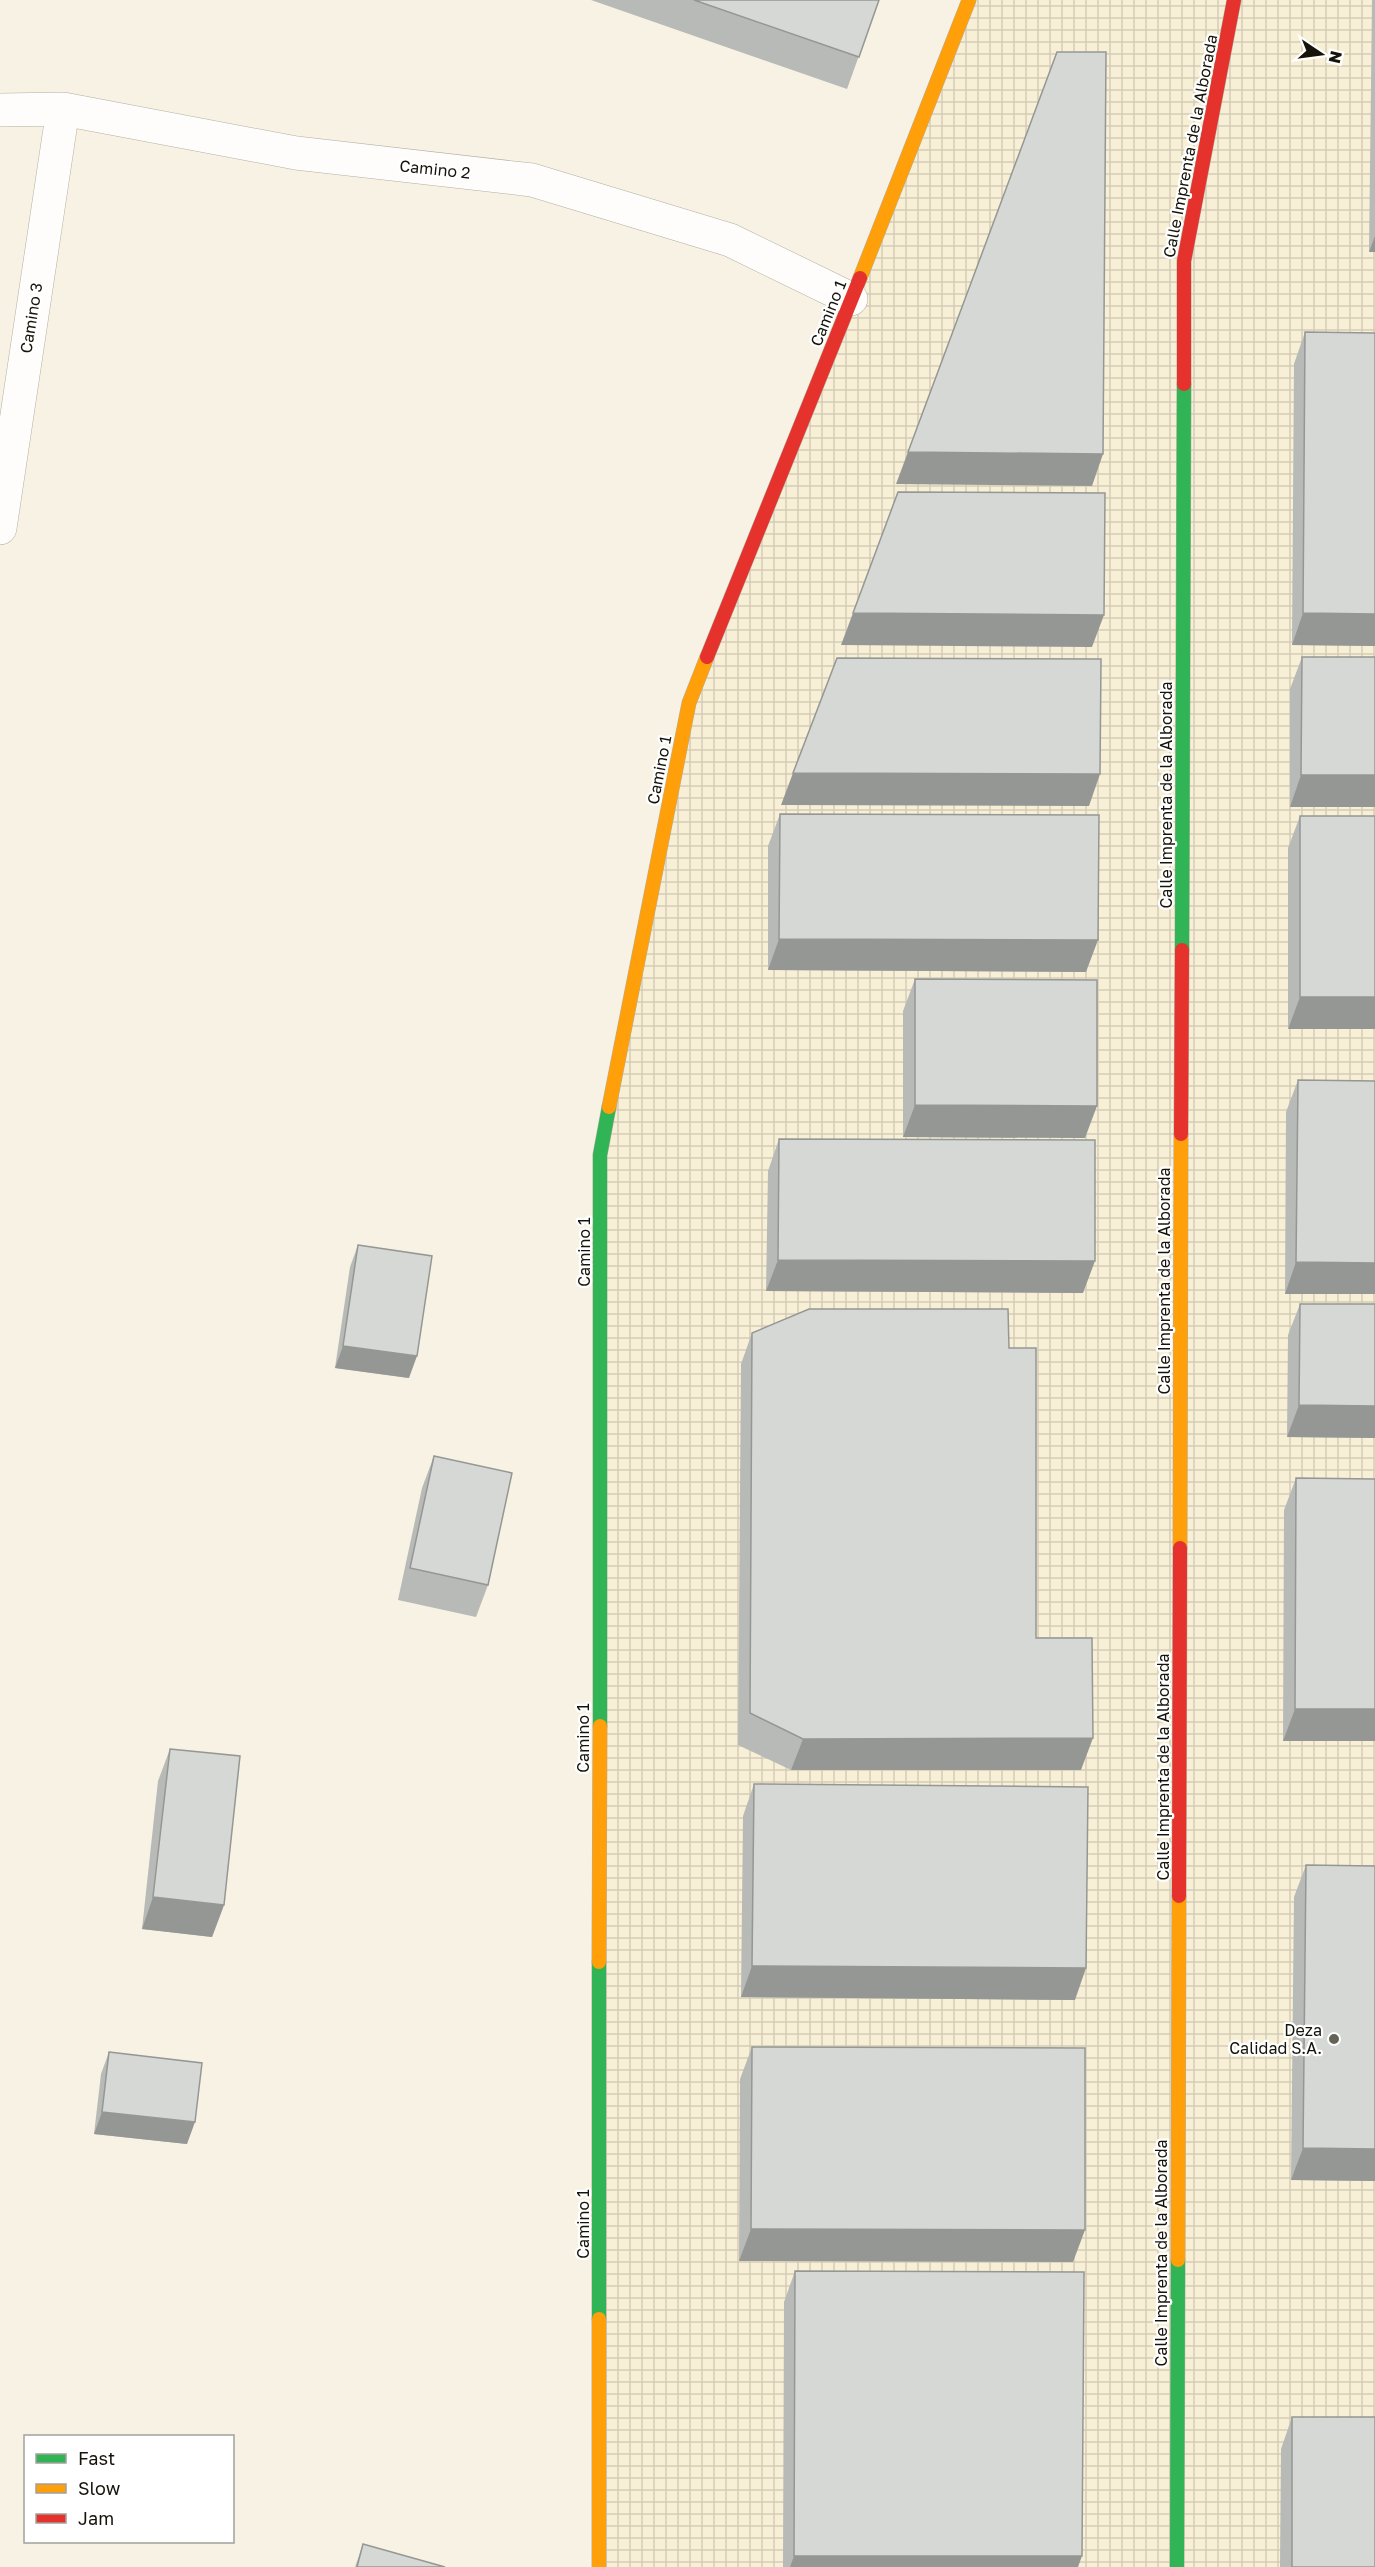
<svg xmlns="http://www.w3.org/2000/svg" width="1375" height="2567" viewBox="0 0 1375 2567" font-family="'Golos Text',sans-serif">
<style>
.industrial{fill:url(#industrial-grid)}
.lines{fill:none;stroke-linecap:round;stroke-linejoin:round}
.street-casing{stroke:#b3afa3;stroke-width:34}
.fast-casing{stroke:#b3afa3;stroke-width:15}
.slow-casing{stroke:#b3afa3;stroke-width:15}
.jam-casing{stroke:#b3afa3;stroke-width:15}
.street{stroke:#fefdfb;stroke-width:33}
.fast{stroke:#30b455;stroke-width:14}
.slow{stroke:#ff9f0a;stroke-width:14}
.jam{stroke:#e5322d;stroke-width:14}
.wall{fill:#b7bab6}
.shaded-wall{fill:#959794}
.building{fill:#d5d8d4;stroke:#959794;stroke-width:1.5}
.poi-dot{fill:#656256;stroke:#fff;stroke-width:2}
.labels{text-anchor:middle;stroke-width:4.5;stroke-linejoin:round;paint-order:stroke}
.street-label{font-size:16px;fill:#16140a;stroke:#fff}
.poi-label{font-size:16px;fill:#16140a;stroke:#fff;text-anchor:end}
</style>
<defs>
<pattern id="industrial-grid" width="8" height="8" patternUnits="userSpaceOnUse" patternTransform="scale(1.5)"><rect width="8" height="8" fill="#f8f0d6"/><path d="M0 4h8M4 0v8" fill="none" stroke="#d4cdb6"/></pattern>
</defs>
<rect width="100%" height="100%" fill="#f7f2e3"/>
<!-- industrial -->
<path class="industrial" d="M969,0h406v2567h-776l1,-1412 89,-452z"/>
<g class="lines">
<!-- street casing -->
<g class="street-casing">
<path id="street" d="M0,110l63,-1 233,44 236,27 198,60 121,59
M0,528l63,-419"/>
</g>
<!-- fast casing -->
<g class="fast-casing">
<path id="fast" d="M1182,950l2,-566
M600,1726v-571l9,-48
M599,2319v-357
M1177,2567l1,-307"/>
</g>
<!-- slow casing -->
<g class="slow-casing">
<path id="slow" d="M860,278l109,-278
M609,1107l80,-404 18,-46
M1180,1548l1,-414
M599,1962l1,-236
M1178,2260l1,-364
M599,2567v-248"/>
</g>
<!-- jam casing -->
<g class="jam-casing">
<path id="jam" d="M1184,384v-123l50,-261
M707,657l153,-379
M1181,1134l1,-184
M1179,1896l1,-348"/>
</g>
<!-- street -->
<use href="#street" class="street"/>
<!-- fast -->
<use href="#fast" class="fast"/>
<!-- slow -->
<use href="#slow" class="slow"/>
<!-- jam -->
<use href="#jam" class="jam"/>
</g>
<!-- wall -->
<path class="wall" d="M591,0h288l-32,89z
M1372,0h3v252h-6z
M1305,332l70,1v313l-83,-1 2,-281z
M1302,657h73l-85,150v-118z
M780,814l306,158 -318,-2v-124z
M1300,816h75l-87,213v-181z
M915,979l170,159 -182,-1v-126z
M1298,1080l77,1v213h-90l1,-182z
M779,1139l304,154 -317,-2 2,-120z
M358,1245l51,133 -74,-10 15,-101z
M1300,1304h75v134l-88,-1 1,-102z
M752,1333l257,15 27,290 45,132h-290l-53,-25 3,-381z
M434,1456l54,129 -12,32 -78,-17 24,-112z
M1296,1478l79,1v262h-92l1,-231z
M170,1749l54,156 -12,32 -70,-8 16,-148z
M754,1784l321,216 -334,-3 2,-181z
M1306,1865l69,1v315l-84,-1 3,-283z
M752,2047l321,215 -334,-1 1,-182z
M109,2052l78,92 -93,-10 7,-60z
M795,2271l283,296h-295l1,-265z
M1292,2417l83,150h-95l1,-118z
M363,2544l82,23h-90z"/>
<!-- shaded-wall -->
<path class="shaded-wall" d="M1375,236v16h-6z
M908,452l195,2 -11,32 -196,-2z
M853,613l251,2 -12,32 -251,-2z
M1303,613l72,1v32l-83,-1z
M793,773l307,1 -11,32 -308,-1z
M1301,775h74v32h-85z
M779,939l319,1 -12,32 -318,-2z
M1300,997h75v32h-87z
M915,1105l182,1 -12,32 -182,-1z
M778,1260l317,1 -12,32 -317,-2z
M1296,1262l79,1v31h-90z
M343,1346l74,10 -8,22 -74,-10z
M1299,1405l76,1v32l-88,-1z
M1295,1709h80v32h-92z
M1093,1738l-12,32h-290l12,-31z
M153,1897l71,8 -12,32 -70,-8z
M752,1966l334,2 -11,32 -334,-3z
M102,2112l93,10 -8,22 -93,-10z
M1303,2148l72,1v32l-84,-1z
M751,2229l334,1 -12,32 -334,-1z
M794,2556h288l-4,11h-288z"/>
<!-- building -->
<path class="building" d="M694,0h185l-20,57z
M1057,52h49l-3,402 -195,-2z
M1305,332l70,1v281l-72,-1z
M898,492l207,1 -1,122 -251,-2z
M1302,657h73v118h-74z
M837,658l264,1 -1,115 -307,-1z
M780,814l319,1 -1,125 -319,-1z
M1300,816h75v181h-75z
M915,979l182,1v126l-182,-1z
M1298,1080l77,1v182l-79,-1z
M779,1139l316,1v121l-317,-1z
M358,1245l74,11 -15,100 -74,-10z
M1300,1304h75v102l-76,-1z
M809,1309h199l1,39h27v290h56l1,100 -290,1 -53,-26 2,-380z
M434,1456l78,17 -24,112 -78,-17z
M1296,1478l79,1v230h-80z
M170,1749l70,7 -16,149 -71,-8z
M754,1784l334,3 -2,181 -334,-2z
M1306,1865l69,1v283l-72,-1z
M752,2047l333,1v182l-334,-1z
M109,2052l93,11 -7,59 -93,-10z
M795,2271l289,1 -2,284h-288z
M1292,2417h83v150h-83z
M363,2544l82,23h-88z"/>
<!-- markers -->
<circle class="poi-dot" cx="1334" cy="2039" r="6"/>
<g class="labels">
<!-- street labels -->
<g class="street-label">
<text transform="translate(1190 146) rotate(-79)" y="6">Calle Imprenta de la Alborada</text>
<text transform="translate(435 169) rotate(6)" y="6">Camino 2</text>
<text transform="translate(828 313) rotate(-68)" y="6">Camino 1</text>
<text transform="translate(31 318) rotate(-81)" y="6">Camino 3</text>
<text transform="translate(659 770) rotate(-79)" y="6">Camino 1</text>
<text transform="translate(1166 795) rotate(-90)" y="6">Calle Imprenta de la Alborada</text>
<text transform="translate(584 1252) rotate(-90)" y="6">Camino 1</text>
<text transform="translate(1164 1281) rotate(-90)" y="6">Calle Imprenta de la Alborada</text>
<text transform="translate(583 1738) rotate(-90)" y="6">Camino 1</text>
<text transform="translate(1163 1767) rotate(-90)" y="6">Calle Imprenta de la Alborada</text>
<text transform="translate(583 2224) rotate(-90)" y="6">Camino 1</text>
<text transform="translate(1161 2253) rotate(-90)" y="6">Calle Imprenta de la Alborada</text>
</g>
<!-- poi labels -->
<g class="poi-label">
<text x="1322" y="2036">Deza<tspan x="1322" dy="18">Calidad S.A.</tspan></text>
</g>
</g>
<!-- legend -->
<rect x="24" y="2435" width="210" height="108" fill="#ffffff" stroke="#a2a19d" stroke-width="1.5"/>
<rect x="36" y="2454" width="30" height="9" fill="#30b455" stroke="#a2a19d" stroke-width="1.5"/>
<text x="78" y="2465" font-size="18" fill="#16140a">Fast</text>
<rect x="36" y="2484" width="30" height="9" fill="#ff9f0a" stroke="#a2a19d" stroke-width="1.5"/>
<text x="78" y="2495" font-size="18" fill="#16140a">Slow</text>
<rect x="36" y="2514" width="30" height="9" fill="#e5322d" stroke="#a2a19d" stroke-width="1.5"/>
<text x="78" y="2525" font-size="18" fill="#16140a">Jam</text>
<!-- north arrow -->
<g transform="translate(1321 54) rotate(103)" stroke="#ffffff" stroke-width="4.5" paint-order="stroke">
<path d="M0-4.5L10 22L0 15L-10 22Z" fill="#16140a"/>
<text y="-9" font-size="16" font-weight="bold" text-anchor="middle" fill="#16140a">N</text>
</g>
</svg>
